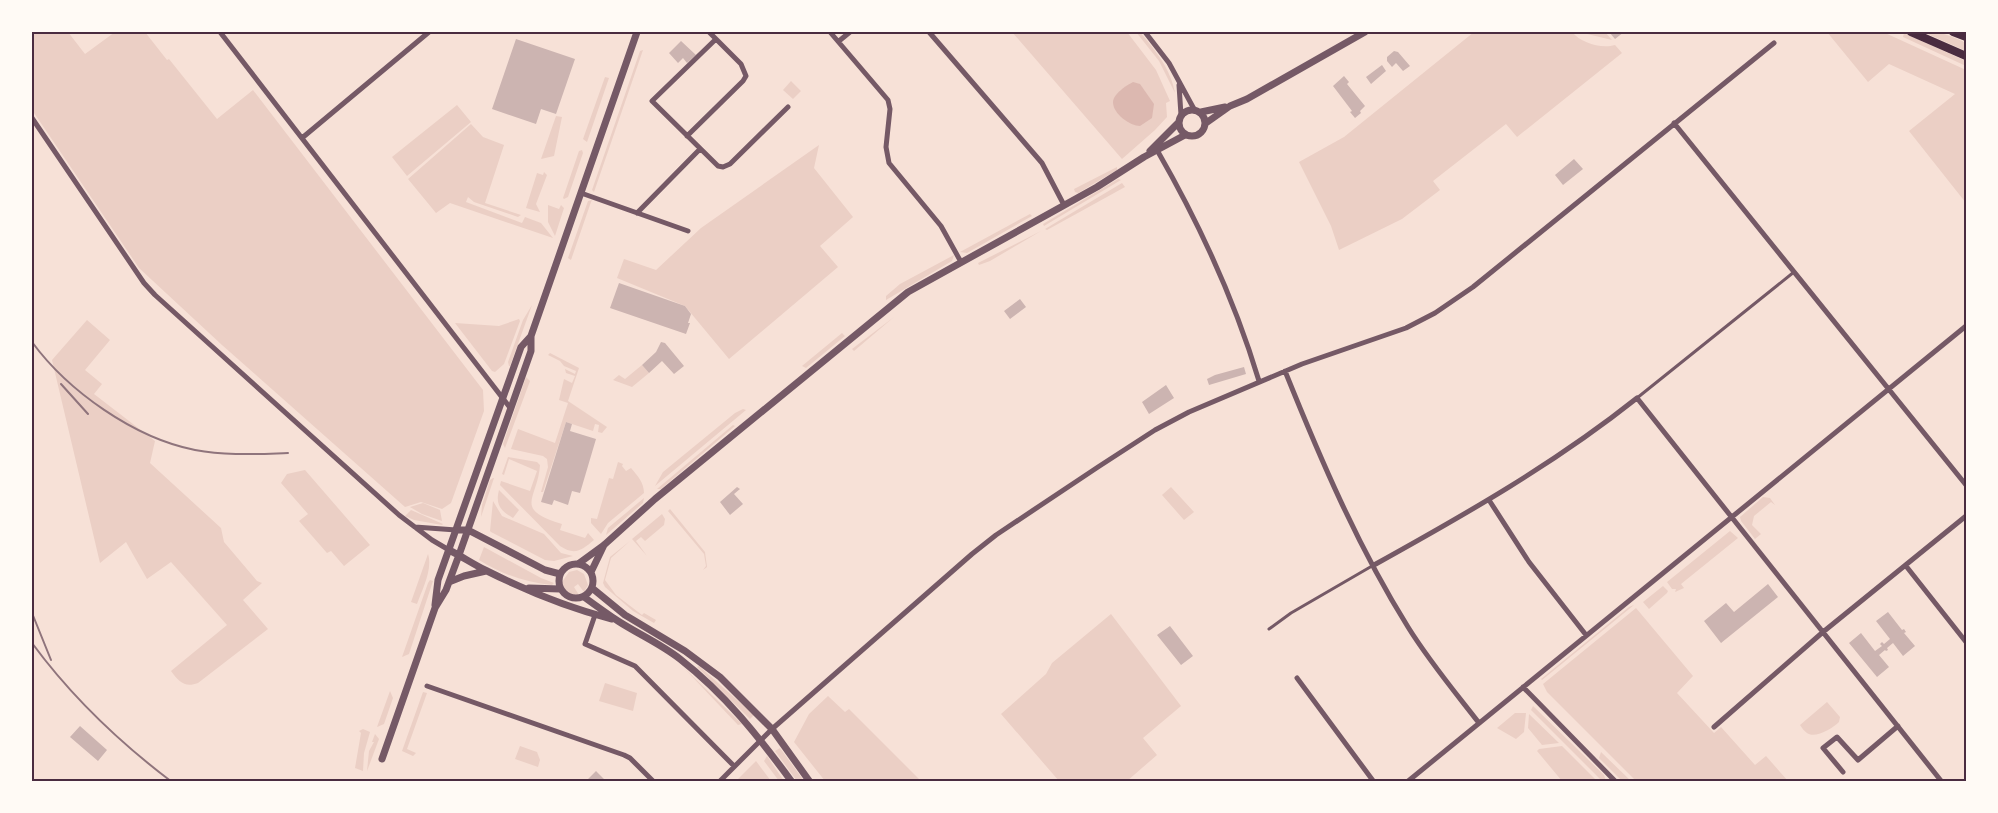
<svg xmlns="http://www.w3.org/2000/svg" width="1998" height="813" viewBox="0 0 1998 813" font-family="Lato,sans-serif">
<style>
.green{fill:#ebcfc5}
.water{fill:#dcb8b0}
.building{fill:#ccb4b1}
.lines{fill:none;stroke-linecap:round;stroke-linejoin:round}
.service{stroke:#755966;stroke-width:3}
.minor{stroke:#755966;stroke-width:5}
.tertiary{stroke:#755966;stroke-width:7}
.primary{stroke:#4a2c40;stroke-width:8}
.rail{stroke:#8f747c;stroke-width:2}
.neatline{fill:none;stroke:#4a2c40;stroke-width:2}
</style>
<rect width="100%" height="100%" fill="#f7e1d7"/>
<!-- green -->
<path class="green" d="M32,32h36l17,22 30,-22h30l22,28 2,-1 48,60 36,-29 230,300 1,21 -33,92 -9,6 -21,-7 -16,5 -183,-162 -83,-77 -107,-158z
M1012,32h115l29,38 14,31 -4,2 1,14 -12,13 -33,29z
M1136,32h4c15,18 31,37 35,61l-16,-32z
M1474,32h98c9,11 29,17 43,13l7,8 -105,84 -11,-13 -73,57 7,9 -38,29 -63,31 -8,-24 -32,-64 45,-25z
M1579,32h26l7,8z
M1827,32h56l83,38v133l-57,-72 46,-37 -66,-30 -21,18z
M1923,32c17,-1 28,4 43,11v8z
M1904,33l62,28v5l-63,-29z
M643,50l-49,142 -2,-2 48,-139z
M605,77l4,1 -22,64 -4,-3z
M791,81l10,10 -8,8 -10,-9z
M457,105l14,17 -64,54 -15,-19z
M556,116l6,1 -8,39 -13,3z
M471,124l12,13 21,8 -19,58 36,12 -3,2 -44,-15 -6,-5 -2,5 56,21 3,-6 16,6 12,15 -103,-35 -14,10 -28,-34z
M819,145l-5,23 39,49 -33,29 18,21 -109,92 -44,-53 -68,-28 7,-19 32,11 45,-42z
M582,150l1,3 -15,44 -4,2 -1,-1 16,-47z
M1117,167v3l-39,23 -3,-1 -1,-3z
M544,172l3,3 -11,29 4,8 -14,-4 11,-35 6,2z
M1118,179l3,1 -77,46 -1,-2z
M1122,183l3,4 -78,43 -2,-1z
M592,200l-1,2 -20,58 -3,-2 20,-57z
M548,205l11,4 2,-4 3,3 -9,28 -7,-14z
M1030,214l2,2 -65,37 -7,-1z
M1041,231l-51,30 -11,4 -1,-2z
M954,255l-2,6 -66,39v-4l14,-12z
M532,305l-22,61h-1l-1,-4 15,-42z
M894,317l-40,34 -2,-2z
M519,319l1,2 -16,43 -9,8 -3,-1 -37,-48 44,3z
M87,320l23,20 -25,30 17,14 -8,10 61,47 -5,22 71,65 3,14 33,39 5,2 -19,17 25,29 -70,54c-13,5 -19,-1 -27,-12l56,-46 -56,-63 -24,17 -21,-37 -26,21 -48,-203z
M842,333l3,3 -39,32 -4,-2z
M550,353l29,15 -11,33 39,26 -5,6 -4,-1 1,-7 -4,-1 -2,7 -27,-9 -23,70h-2l7,-25 -1,-8 -4,-3 -32,-7 7,-20 37,14 13,-40 -9,-3 5,-21 8,4 3,-7 -9,-3 -1,-4 10,5 1,-3 -12,-5 -4,-5 -12,-6z
M642,365l7,8 -17,14 -19,-7 6,-5 6,4z
M526,377l4,4 -25,67 -2,-4z
M743,409l3,1 -91,76 8,-14 72,-59z
M733,425l2,1 -74,63h-4z
M508,457l29,5 3,3c-2,34 -28,44 22,59l-2,6 25,8 3,-5 6,7c-12,10 -19,16 -34,6l-60,-61 1,-4 29,10 7,-20 -28,-12 -5,16 -2,-1z
M618,462l5,2 -1,2 4,5 5,-3c7,8 13,15 13,25l-36,30 -7,11 -10,-11v-5l6,1 12,-41 4,1z
M305,470l65,75 -26,21 -13,-15 -4,2 -28,-32 9,-7 -27,-31 6,-9z
M493,478h1l-13,39 1,-12 8,-25z
M1171,487l23,25 -10,8 -22,-25z
M499,490l20,20 -6,8c-12,-7 -18,-13 -14,-28z
M1763,497l7,1 5,7 -4,-3 -17,14 -2,9 9,9 -6,5 -14,-18 -1,-4z
M644,498l-1,5 -37,32 2,-7z
M493,501l9,15 42,18 17,19 12,3 -19,5 -9,-1 -54,-28 -1,-1z
M423,503l17,7 2,11 -20,-7 -12,-7z
M670,509l35,43 2,15 -4,3 3,-4 -2,-12 -36,-43z
M411,510l32,14 -1,1 -28,-5 -9,-4z
M662,514l3,5 -1,6 -19,16 -4,-4 -5,4 11,15 -15,-17z
M1730,531l8,7 -57,46 3,4 -9,4 1,-3h-4l-5,-7z
M630,541l-19,17 -6,22 11,15 26,20 2,-2 12,7 -2,3 -21,-12 -28,-24 -2,-4 7,-26z
M484,547l57,31 13,5 -2,2c-26,-2 -50,-11 -73,-25z
M428,554c5,15 -6,36 -11,50l-6,-2z
M577,570l7,4 4,11 -4,7 -6,-8 -4,3 5,8c-10,2 -16,-4 -17,-13l7,-10z
M430,580l3,1 -24,73 -7,3 26,-74z
M1663,586l5,5 -1,2 -18,16 -6,-7z
M1634,605l-92,75 -1,-1 88,-72z
M1636,608l57,68 -16,17 37,40 7,-6 34,38 11,-9 22,25h-152l-89,-89 -4,-8z
M1111,614l70,92 -38,32 14,17 -30,26h-68l-58,-67 45,-40 6,-11z
M699,666l55,49 -4,4 -53,-52z
M684,668l58,56 -4,1z
M605,683l32,10 -4,18 -34,-10z
M390,691l3,7 -9,26 -7,3z
M423,692l4,1 -20,56 9,4 -3,3 -11,-5z
M828,696l17,16 4,-3 72,72h-96l-31,-39 15,-28z
M1827,702l13,15 -1,5c-6,6 -24,17 -32,11 -3,-2 -5,-5 -7,-8z
M1533,706l71,69 2,6h-4l-71,-71z
M1515,713h11l-2,19 -8,7 -19,-11z
M1529,714l1,1 29,28 -17,2 -14,-17z
M363,729l7,3 -6,21 -1,18 -8,-3 6,-35 -2,-2z
M375,734l4,5 -12,32 2,-20 5,-9h-2z
M520,746l17,6 3,8 -2,7 -23,-8z
M1562,746l35,35h-35l-25,-30 2,-2z
M780,748l24,33h-7l-22,-30z
M1601,752l30,29h-9l-23,-23z
M767,756l17,25h-5l-15,-20z
M756,761l15,20 -34,-1z"/>
<!-- water -->
<path class="water" d="M1133,82l7,2 14,20 -2,14 -12,8c-10,0 -27,-12 -27,-24 0,-8 14,-17 20,-20z"/>
<!-- building -->
<path class="building" d="M1612,32h12l-9,7 -5,-6z
M516,39l59,20 -19,55 -15,-5 -5,15 -44,-15z
M681,41l15,14 -9,8 -4,-5 -5,5 -9,-10z
M1394,51l4,1 12,14 -7,5 -7,-8 -4,4 -5,-6v-4z
M1382,65l4,6 -15,13 -5,-7z
M1344,76l5,6 -2,2 18,22 -5,5 1,2 -6,5 -5,-6 2,-1 -19,-25z
M1574,159l9,10 -20,16 -8,-10z
M619,283l66,23 6,8 -3,9h2l-4,11 -76,-26z
M1020,299l6,8 -16,12 -6,-8z
M661,342l4,1 19,23 -10,8 -12,-13 -13,12 -7,-8 14,-13z
M1244,367l2,7 -37,11 -2,-6 8,-4z
M1166,385l8,13 -25,16 -7,-12z
M566,422l6,2 -2,7 26,8 -16,54 -8,-2 -4,14 -14,-5 -2,5 -11,-3z
M737,487l3,2 -6,5 9,10 -13,11 -10,-13z
M1768,584l10,13 -57,46 -17,-22 22,-18 8,9z
M1888,612l14,18 2,-1 2,3 -2,1 11,13 -12,10 -10,-13 -6,5 1,2 -2,1 -1,-1 -6,5 10,12 -12,10 -28,-34 12,-10 14,18 7,-5 -2,-2 2,-2 2,2 6,-5 -14,-18z
M1170,626l23,30 -12,9 -24,-30z
M80,726l27,24 -9,11 -28,-24z
M596,771l11,11h-22z"/>
<g class="lines">
<!-- service -->
<path class="service" d="M1637,398l157,-126
M1269,629l22,-16 81,-47"/>
<!-- minor -->
<path class="minor" d="M220,32l291,377
M830,32l58,68 2,9 -4,38 3,16 52,63 20,36
M929,32l113,131 22,42
M1145,32l24,31 25,46
M716,39l-64,62 66,65 5,1 7,-3 58,-57
M839,41l11,-9
M1179,85l2,30
M32,118l112,165 11,12 244,220 33,25 17,10
M1674,123l292,362
M687,136l56,-55 3,-5 -5,-12 -32,-32
M302,138l127,-106
M1157,150c42,73 78,151 102,231
M581,193l107,38
M637,213l63,-64
M1285,371c35,87 73,176 123,256 21,34 47,65 71,96
M1489,500l40,62 57,73
M415,527l41,3
M1374,565c92,-51 180,-101 263,-167l305,384
M1906,566l60,76
M595,615l-10,29 50,22 99,100
M1297,678l77,104
M427,686l197,69 6,3 24,24
M1523,687l93,95
M1714,727l109,-95 143,-116
M1843,772l-20,-24 14,-11 21,23 40,-34
M719,782l53,-53 200,-175 24,-19 102,-68 57,-37 34,-18 113,-48 104,-36 29,-15 38,-26 301,-244
M1407,782l559,-456"/>
<!-- tertiary -->
<path class="tertiary" d="M1179 123a13 13 0 1 1 26 0a13 13 0 1 1-26 0Z
M1201,112l24,-5
M1206,123l24,-17 17,-7 118,-67
M1150,151l28,-28
M456,530h12l77,40 15,4
M449,550c12,6 24,14 36,20 40,20 84,38 127,49
M559 581a17 17 0 1 1 34 0a17 17 0 1 1-34 0Z
M578,564l26,-19 51,-46 253,-207 189,-105 47,-30 41,-22
M591,572l13,-27
M449,582l15,-6 22,-5
M529,588l31,1
M592,588l33,27 60,36 35,26 52,52 38,53
M584,597c11,8 22,16 34,24 20,13 43,23 62,38 45,35 79,78 112,123
M435,605l3,-25 83,-233 10,-11
M382,759l53,-151 11,-18 13,-35 72,-204v-15l106,-304"/>
<!-- primary -->
<path class="primary" d="M1911,32l55,24
M1953,32l13,5"/>
<!-- rail -->
<path class="rail" d="M32,342c36,49 102,96 163,108 31,6 61,4 93,3
M61,384l27,30
M32,613l19,47
M32,643c39,53 87,99 140,139"/>
</g>
<!-- border -->
<rect width="1998" height="813" fill="none" stroke="#fffaf5" stroke-width="66"/>
<rect x="33" y="33" width="1932" height="747" class="neatline"/>
</svg>
